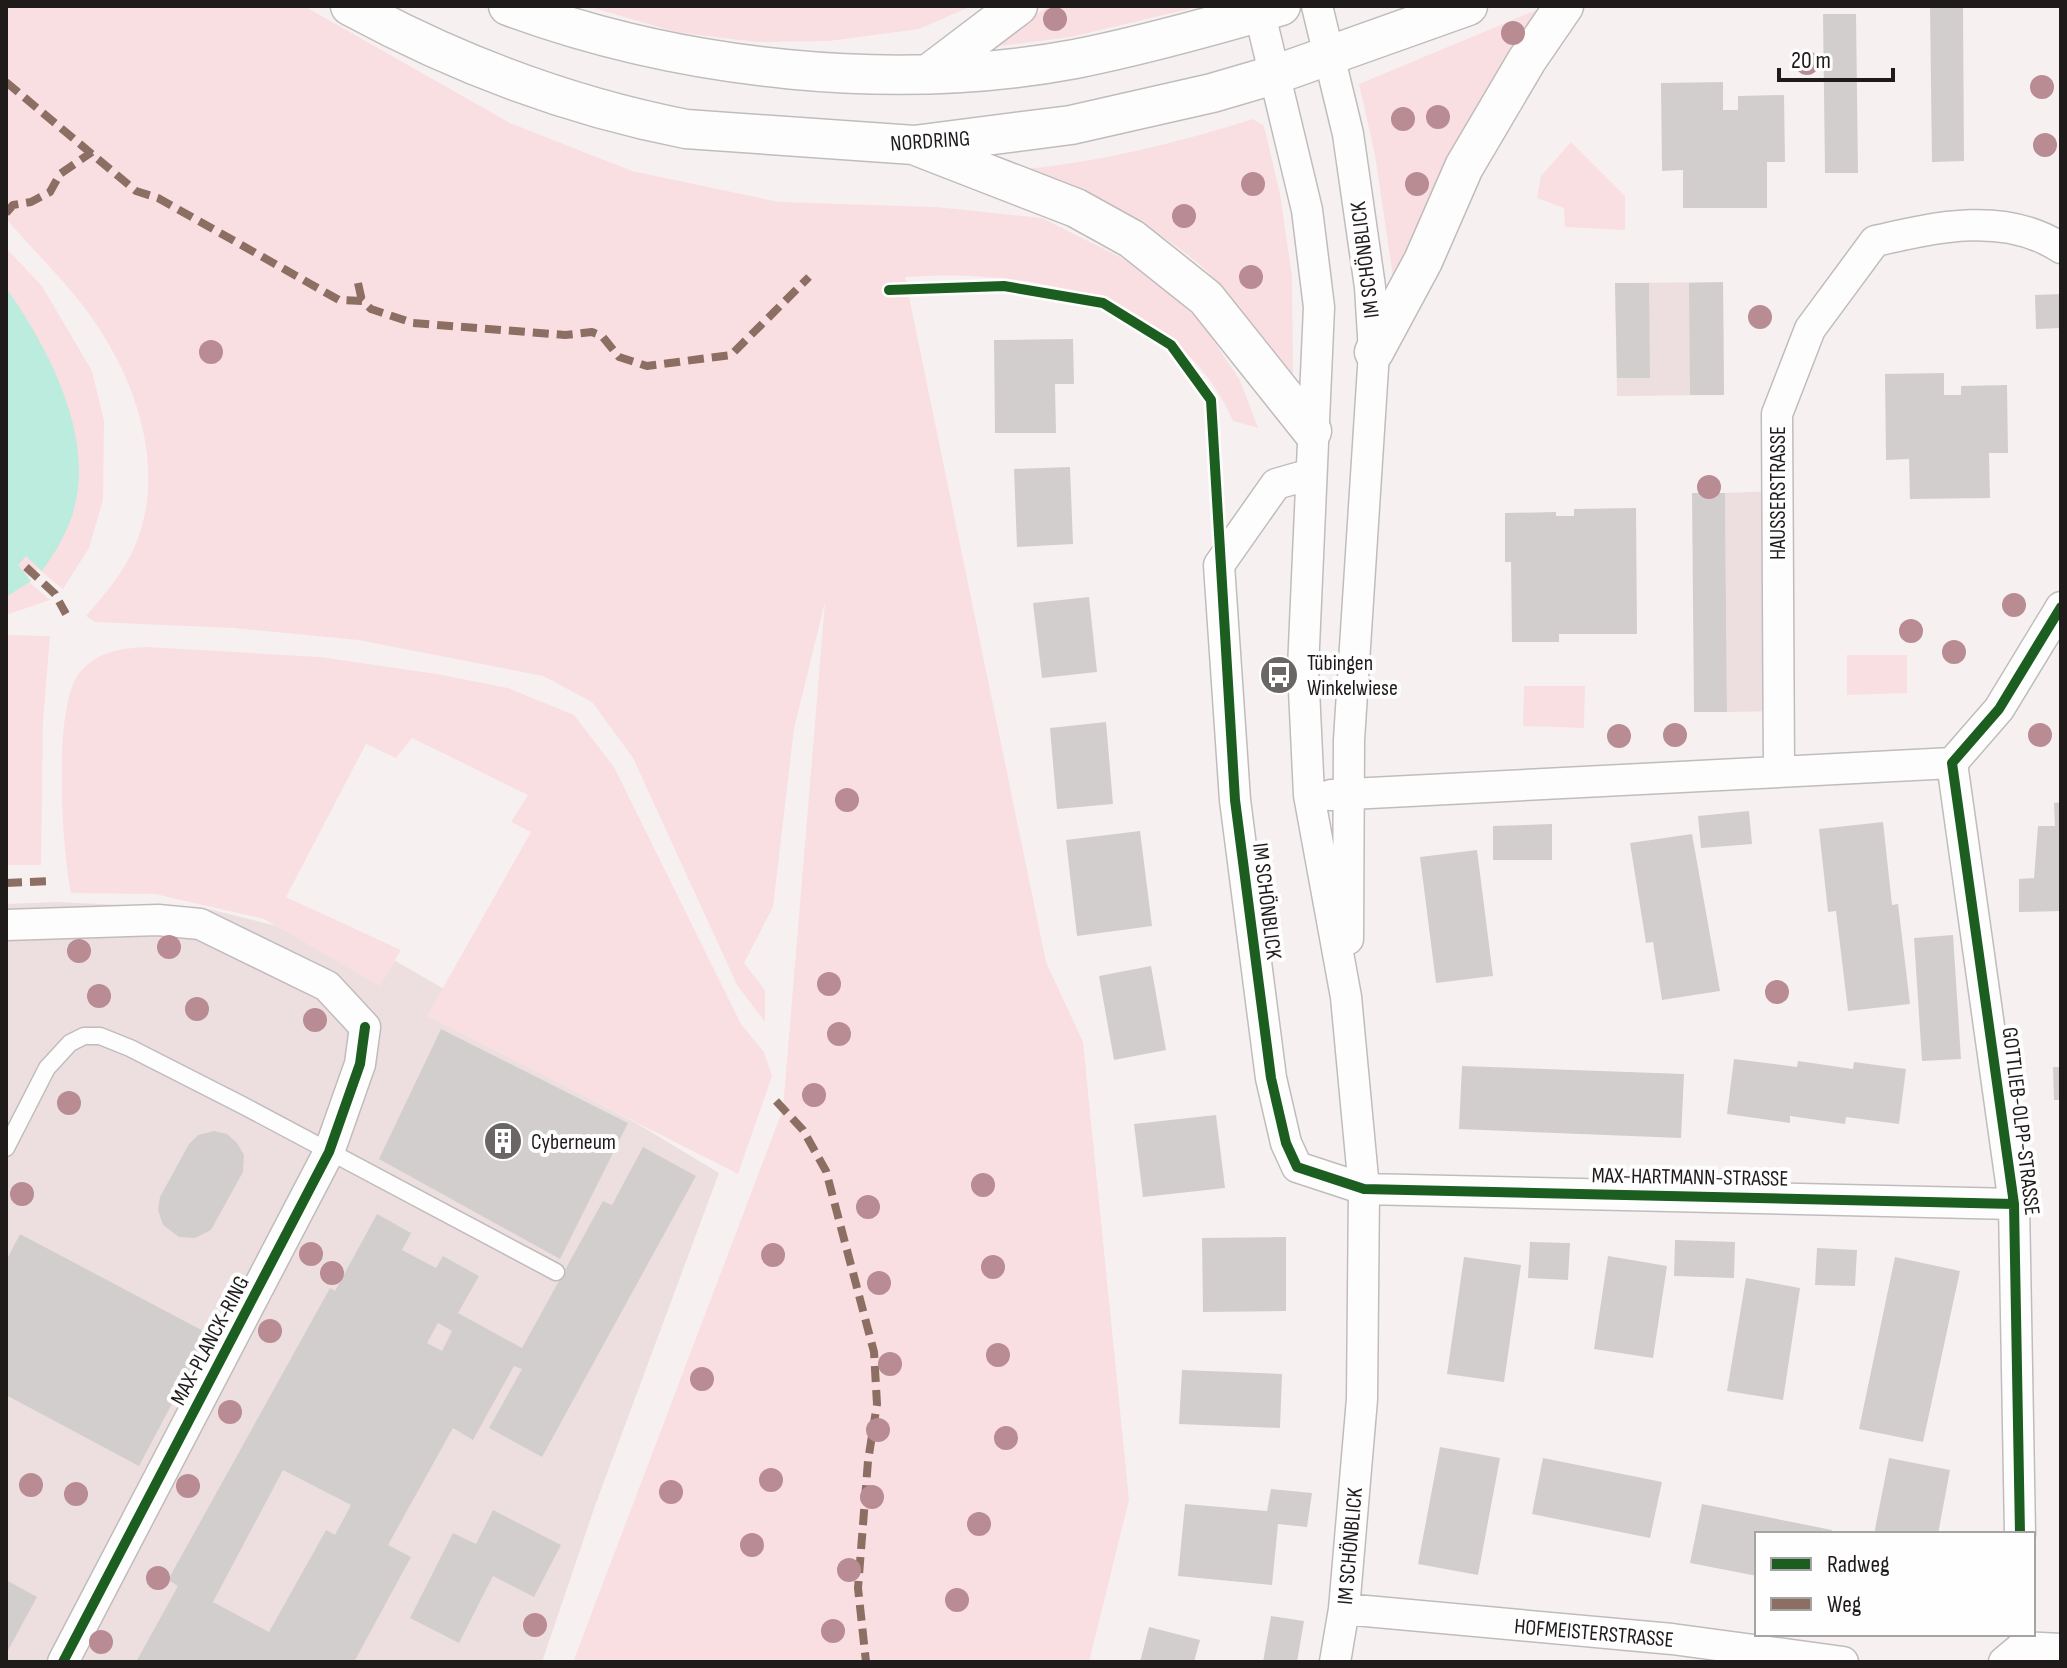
<svg xmlns="http://www.w3.org/2000/svg" width="2067" height="1668" viewBox="0 0 2067 1668" font-family="'Sofia Sans Condensed',sans-serif">
<style>
.built{fill:#eddfe0}
.green{fill:#f9dfe2}
.water{fill:#bbecdd}
.building{fill:#d3cece;fill-rule:evenodd}
.lines{fill:none;stroke-linecap:round;stroke-linejoin:round}
.service-casing{stroke:#c1bcbc;stroke-width:19}
.minor-casing{stroke:#c1bcbc;stroke-width:33}
.tertiary-casing{stroke:#c1bcbc;stroke-width:41}
.service{stroke:#fefdfd;stroke-width:16}
.minor{stroke:#fefdfd;stroke-width:30}
.tertiary{stroke:#fefdfd;stroke-width:38}
.quiet{stroke:#8d6e63;stroke-width:8;stroke-dasharray:16 8;stroke-linecap:butt}
.cycleway-casing{stroke:#fefefe;stroke-width:15}
.cycleway{stroke:#1b5e20;stroke-width:10}
.tree{fill:#b98b93}
.labels{text-anchor:middle;stroke-width:8;stroke-linejoin:round;paint-order:stroke}
.street-label{font-size:22px;fill:#201b1b;stroke:#fefefe}
.poi-label{font-size:22px;fill:#201b1b;stroke:#fefefe;text-anchor:start}
</style>
<rect width="100%" height="100%" fill="#f7f0f1"/>
<!-- built -->
<path class="built" d="M1723,282l1,113 -107,1 -2,-113z
M1777,491l1,220 -51,1 -2,-219z
M57,902l152,7 171,43 71,41 -9,28 194,102 83,50 -123,330 -54,159h-536v-758z"/>
<!-- green -->
<path class="green" d="M6,6h298l206,117 122,48 147,31 157,5 106,11 94,47 64,56 40,59 18,48 -25,-7c-54,-126 -206,-153 -328,-144l141,685 37,80 46,458 -40,162h-516l210,-553 42,-507 -31,127 -21,178 -29,56 21,27v32l-28,-37 -104,-227 -41,-56 -49,-26 -185,-36 -125,-12 -138,-6 -9,-6c19,-22 38,-44 49,-70 33,-79 0,-170 -48,-235 -24,-32 -54,-61 -81,-92z
M587,6h385l-53,23 -90,12 -73,1 -80,-10z
M1049,6h152l-130,31 -72,9 -5,-5z
M1546,6l-144,271h-9l-18,-122 -16,-71z
M1253,119l11,7 16,68 12,82 1,100h-8c-22,-36 -46,-74 -77,-104 -52,-48 -119,-74 -182,-103 78,-8 151,-26 227,-50z
M1571,142l54,54v34l-60,-3 -1,-19 -27,-10 4,-22z
M6,248l36,38 50,85 12,50 -1,79 -14,48 -26,41 -25,-20 -12,10 24,21 -44,15z
M6,635l44,1 -7,85 -2,144h-35z
M147,647l173,10 117,17 71,14 66,27 40,52 127,257 23,28 8,24 -34,98 -311,-158 104,-184 -20,-10 17,-27 -116,-57 -16,20 -30,-14 -80,153 115,53 -21,36 -116,-67 -109,-25 -84,-1c-9,-43 -19,-188 9,-221 18,-21 42,-24 67,-25z
M1847,655h60v38l-60,2z
M1524,686h61l-1,42 -61,-2z"/>
<!-- water -->
<path class="water" d="M6,288c41,57 87,145 69,217 -5,23 -19,47 -33,66l-16,-15 -8,9 13,16 -25,16z"/>
<!-- building -->
<path class="building" d="M1930,6h33l1,155 -32,1z
M1823,14h33l2,159h-33z
M1723,82v28h15v-14l46,-1 1,67h-18v46h-84v-38l-21,1 -1,-88z
M1723,282l1,113h-34l-1,-112z
M1615,283h34l1,95h-33z
M2061,294v34l-25,1 -1,-34z
M1073,339l1,45h-19l1,49h-61l-1,-93z
M1944,373v22h17v-9l46,-1 1,68h-19l1,45 -80,1 -1,-40 -23,1 -1,-86z
M1070,467l3,77 -56,3 -3,-78z
M1692,493h33l2,219h-33z
M1636,508l1,126h-78v8h-47l-1,-80h-6v-49l51,-1v4h18v-7z
M1089,597l8,75 -55,6 -9,-75z
M1106,722l7,82 -56,5 -7,-81z
M2061,802v109l-42,1v-33l15,-1 4,-52h17l-1,-23z
M1749,811l3,33 -51,4 -3,-32z
M1883,822l9,83 6,-1 12,100 -62,7 -12,-100 -8,1 -9,-83z
M1552,824v36h-59v-34z
M1140,831l12,95 -75,10 -11,-96z
M1692,834l28,157 -58,9 -9,-58 -7,1 -16,-100z
M1477,850l16,126 -57,7 -16,-126z
M1953,935l8,124 -39,2 -8,-123z
M1151,966l15,84 -52,10 -15,-84z
M441,1029l187,94 -68,136 -181,-100z
M1734,1059l63,8 1,-6 55,8 1,-7 52,7 -7,55 -53,-7 -1,7 -55,-8v7l-63,-9z
M1462,1066l222,8 -3,64 -222,-9z
M2053,1067h8v33h-7z
M1216,1115l9,73 -82,9 -9,-73z
M214,1131l13,3 10,9 7,12 -1,17 -32,58 -16,8 -16,-1 -16,-12 -5,-15 2,-13 29,-53 9,-9z
M643,1147l53,29 -154,281 -53,-29 33,-59 -8,-3 -41,74 -20,-12 -65,117 23,12 -57,105h-218l42,-76 -10,-6 162,-292 5,3 42,-77 34,19 -9,17 34,18 7,-12 36,20 -21,37 64,35 81,-147 9,4zM438,1323l14,8 -10,20 -15,-8zM283,1470l68,35 -16,30 -9,-5 -57,102 -56,-30z
M20,1234l189,100 -70,132 -133,-71v-134z
M1286,1237v74l-83,1 -1,-74z
M1675,1240l60,2 -1,36 -60,-2z
M1530,1242l40,1 -2,37 -40,-2z
M1817,1248l40,2 -2,36 -40,-1z
M1608,1256l59,10 -14,92 -59,-9z
M1464,1257l57,8 -17,117 -57,-8z
M1895,1257l65,14 -37,171 -64,-13z
M1746,1278l54,10 -17,112 -56,-9z
M1182,1370l100,4 -2,54 -101,-4z
M1440,1447l60,11 -22,117 -60,-11z
M1543,1458l119,24 -12,56 -118,-24z
M1889,1458l61,12 -12,64h-64z
M1271,1489l41,4 -5,34 -29,-3 -6,61 -94,-9 7,-72 82,7z
M1702,1504l130,26 -1,4h-74v42l-67,-13z
M493,1510l68,35 -27,52 -41,-21 -34,67 -49,-25 43,-85 23,11z
M6,1580l31,17 -31,57z
M1271,1616l33,5 -7,41h-34z
M1149,1627l51,13 -6,22h-54z"/>
<g class="lines">
<!-- service casing -->
<g class="service-casing">
<path id="service" d="M6,1148l41,-80 23,-25 14,-7h16l30,12 114,58 312,166"/>
</g>
<!-- minor casing -->
<g class="minor-casing">
<path id="minor" d="M1258,6l49,204 12,97 -16,362 6,126 37,202 18,192 -2,210 -18,210 -9,53
M1317,6l31,128 22,153 4,65 -25,388 -1,199
M1311,474l-35,10 -57,81 16,235 36,278 15,65 11,24 67,22 650,15
M1952,763l62,441 6,330
M1779,772l-2,-358 33,-85 65,-88c61,-14 130,-30 186,7
M1331,795l621,-32 47,-54 62,-102
M6,925l152,-5 42,4 127,62 38,41 -5,37 -31,88 -266,510
M1344,1609l328,30 171,23
M2004,1662l18,-15 39,2"/>
</g>
<!-- tertiary casing -->
<g class="tertiary-casing">
<path id="tertiary" d="M350,6c105,57 218,100 336,123l228,16 157,-20 141,-32 65,-19 191,-68
M508,6c173,64 385,87 567,53 70,-14 138,-33 206,-53
M931,72l87,-66
M916,146l160,62 56,31 74,59 106,133
M1374,352l49,-91 41,-94 63,-107 37,-54"/>
</g>
<!-- service -->
<use href="#service" class="service"/>
<!-- minor -->
<use href="#minor" class="minor"/>
<!-- tertiary -->
<use href="#tertiary" class="tertiary"/>
<!-- quiet -->
<path class="quiet" d="M6,82l130,109 22,7 181,102 23,1 9,8 42,14 152,12 27,-3 10,4 17,21 28,9 84,-11 78,-78
M6,213l7,-8 18,-3 19,-10 10,-18 32,-22
M358,283l4,18
M26,567l29,27 11,20
M6,883l45,-2
M776,1101l27,29 23,41 48,181 3,52 -9,57 -10,127 8,74"/>
<!-- cycleway casing -->
<g class="cycleway-casing">
<path id="cycleway" d="M889,290l115,-4 99,17 68,42 40,55 24,400 36,278 15,65 11,24 67,22 650,15
M2020,1534l-6,-330 -62,-441 47,-54 62,-102
M63,1662l266,-510 31,-88 5,-37"/>
</g>
<!-- cycleway -->
<use href="#cycleway" class="cycleway"/>
</g>
<!-- trees -->
<g class="tree">
<circle cx="1055" cy="19" r="12"/>
<circle cx="1513" cy="33" r="12"/>
<circle cx="1807" cy="63" r="12"/>
<circle cx="2042" cy="87" r="12"/>
<circle cx="1438" cy="117" r="12"/>
<circle cx="1403" cy="119" r="12"/>
<circle cx="2045" cy="145" r="12"/>
<circle cx="1253" cy="184" r="12"/>
<circle cx="1417" cy="184" r="12"/>
<circle cx="1184" cy="216" r="12"/>
<circle cx="1251" cy="277" r="12"/>
<circle cx="1760" cy="317" r="12"/>
<circle cx="211" cy="352" r="12"/>
<circle cx="1709" cy="487" r="12"/>
<circle cx="2014" cy="605" r="12"/>
<circle cx="1911" cy="631" r="12"/>
<circle cx="1954" cy="652" r="12"/>
<circle cx="1675" cy="735" r="12"/>
<circle cx="2040" cy="735" r="12"/>
<circle cx="1619" cy="736" r="12"/>
<circle cx="847" cy="800" r="12"/>
<circle cx="169" cy="947" r="12"/>
<circle cx="79" cy="951" r="12"/>
<circle cx="829" cy="984" r="12"/>
<circle cx="1777" cy="992" r="12"/>
<circle cx="99" cy="996" r="12"/>
<circle cx="197" cy="1009" r="12"/>
<circle cx="315" cy="1020" r="12"/>
<circle cx="839" cy="1034" r="12"/>
<circle cx="814" cy="1095" r="12"/>
<circle cx="69" cy="1103" r="12"/>
<circle cx="983" cy="1185" r="12"/>
<circle cx="22" cy="1194" r="12"/>
<circle cx="868" cy="1207" r="12"/>
<circle cx="311" cy="1254" r="12"/>
<circle cx="773" cy="1255" r="12"/>
<circle cx="993" cy="1267" r="12"/>
<circle cx="332" cy="1273" r="12"/>
<circle cx="879" cy="1283" r="12"/>
<circle cx="270" cy="1331" r="12"/>
<circle cx="998" cy="1355" r="12"/>
<circle cx="890" cy="1364" r="12"/>
<circle cx="702" cy="1379" r="12"/>
<circle cx="230" cy="1412" r="12"/>
<circle cx="878" cy="1430" r="12"/>
<circle cx="1006" cy="1438" r="12"/>
<circle cx="771" cy="1480" r="12"/>
<circle cx="31" cy="1485" r="12"/>
<circle cx="188" cy="1486" r="12"/>
<circle cx="671" cy="1492" r="12"/>
<circle cx="76" cy="1494" r="12"/>
<circle cx="872" cy="1497" r="12"/>
<circle cx="979" cy="1524" r="12"/>
<circle cx="752" cy="1545" r="12"/>
<circle cx="849" cy="1570" r="12"/>
<circle cx="158" cy="1578" r="12"/>
<circle cx="957" cy="1600" r="12"/>
<circle cx="535" cy="1625" r="12"/>
<circle cx="833" cy="1631" r="12"/>
<circle cx="101" cy="1642" r="12"/>
</g>
<!-- icons -->
<defs>
<g id="bus-disc" transform="scale(2)"><circle r="9.5" fill="#6b6666" stroke="#fefefe"/><path d="M-5-6H5V4H4V6H2V4H-2V6H-4V4H-5ZM-3.5-4V0h7V-4ZM-3.5 1.2v1.5H-2V1.2ZM2 1.2v1.5H3.5V1.2Z" fill="#fff"/></g>
<g id="building-disc" transform="scale(2)"><circle r="9.5" fill="#6b6666" stroke="#fefefe"/><path d="M-4-6H4V6H1V3H-1V6H-4ZM-2.5-4.3h1.7v1.8h-1.7ZM.8-4.3h1.7v1.8H.8ZM-2.5-1h1.7V.8h-1.7ZM.8-1h1.7V.8H.8Z" fill="#fff"/></g>
</defs>
<g fill-rule="evenodd">
<use href="#bus-disc" x="1279" y="675"/>
<use href="#building-disc" x="503" y="1141"/>
</g>
<g class="labels">
<!-- street labels -->
<g class="street-label">
<text transform="translate(930 140) rotate(-4)" y="8">NORDRING</text>
<text transform="translate(1364 260) rotate(-97)" y="8">IM SCHÖNBLICK</text>
<text transform="translate(1777 493) rotate(-90)" y="8">HAUSSERSTRASSE</text>
<text transform="translate(1268 901) rotate(83)" y="8">IM SCHÖNBLICK</text>
<text transform="translate(2022 1121) rotate(83)" y="8">GOTTLIEB-OLPP-STRASSE</text>
<text transform="translate(1690 1176) rotate(1)" y="8">MAX-HARTMANN-STRASSE</text>
<text transform="translate(209 1340) rotate(-62)" y="8">MAX-PLANCK-RING</text>
<text transform="translate(1349 1546) rotate(-85)" y="8">IM SCHÖNBLICK</text>
<text transform="translate(1594 1632) rotate(5)" y="8">HOFMEISTERSTRASSE</text>
</g>
<!-- poi labels -->
<g class="poi-label">
<text x="1307" y="670">Tübingen<tspan x="1307" dy="25">Winkelwiese</tspan></text>
<text x="531" y="1149">Cyberneum</text>
</g>
</g>
<!-- border -->
<rect width="2067" height="1668" fill="none" stroke="#201b1b" stroke-width="16"/>
<!-- legend -->
<rect x="1755" y="1532" width="280" height="104" fill="#fefefe" stroke="#a5a3a3" stroke-width="2"/>
<rect x="1771" y="1558" width="40" height="12" fill="#1b5e20" stroke="#a5a3a3" stroke-width="2"/>
<text x="1827" y="1572" font-size="24" fill="#201b1b">Radweg</text>
<rect x="1771" y="1598" width="40" height="12" fill="#8d6e63" stroke="#a5a3a3" stroke-width="2"/>
<text x="1827" y="1612" font-size="24" fill="#201b1b">Weg</text>
<!-- scale -->
<path d="M1779 68v12h114v-12" fill="none" stroke="#201b1b" stroke-width="4"/>
<text x="1791" y="68" font-size="24" fill="#201b1b" stroke="#fefefe" stroke-width="6" paint-order="stroke">20 m</text>
</svg>
